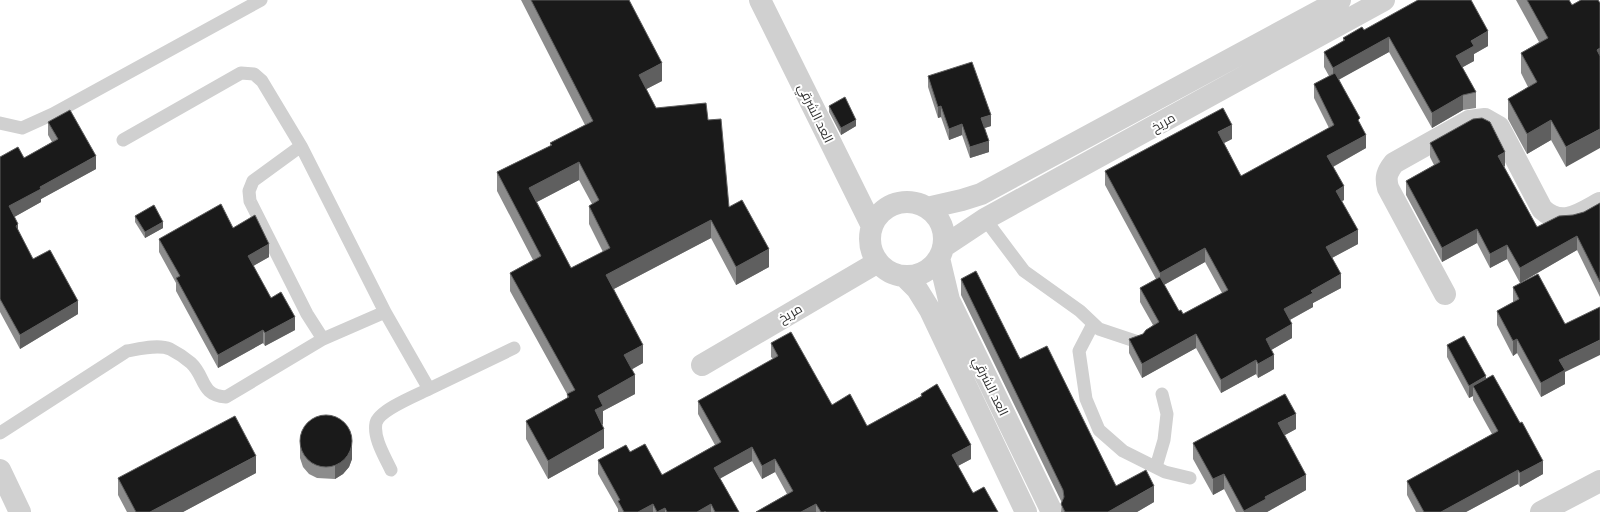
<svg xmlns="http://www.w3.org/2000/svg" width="1600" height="512" viewBox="0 0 1600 512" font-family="'Exo 2',Cairo,sans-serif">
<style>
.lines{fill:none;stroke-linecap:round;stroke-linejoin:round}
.service{stroke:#d0d0d0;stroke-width:13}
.minor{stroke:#d0d0d0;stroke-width:22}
.tertiary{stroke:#d0d0d0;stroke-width:22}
.wall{fill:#8c8c8c;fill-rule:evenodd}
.shaded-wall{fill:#5f5f5f}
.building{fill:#1a1a1a;stroke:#5f5f5f;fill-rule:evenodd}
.labels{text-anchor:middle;stroke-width:4;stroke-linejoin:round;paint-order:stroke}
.street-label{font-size:13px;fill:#333;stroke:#fff}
</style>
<rect width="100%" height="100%" fill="#fff"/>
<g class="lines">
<!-- service -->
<path class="service" d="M0,123l22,5 31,-14 208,-114
M301,146l-48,35 -4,10 1,10 57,113 16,25
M985,219l39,52 56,40 19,18 39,13
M385,312l44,77c-12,6 -50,21 -53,34 -3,15 9,34 15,47
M1093,324l-14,27 7,48 13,31 24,21 42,21 25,6
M429,389l85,-41
M0,433l127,-82c12,-2 31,-7 43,-2 6,3 15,9 21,14 15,14 9,32 35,34l97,-58 62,-27 -84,-166 -39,-65 -8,-7 -13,-1 -118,67
M1156,467l8,-27 3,-26 -5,-20"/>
<!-- minor -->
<path class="minor" d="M760,0l112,226
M870 239a37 37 0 1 1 74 0a37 37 0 1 1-74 0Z
M927,208l35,-8 19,-6 359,-194
M943,247l42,-28 399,-219
M939,258l10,42 103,212
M904,276l13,13 13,21 96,202
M1445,294l-57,-106c-3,-11 -1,-16 6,-25l75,-42 16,-2 14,8 43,82c20,19 38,5 58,-6
M702,365l176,-103
M1541,512l59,-31"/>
<!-- tertiary -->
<path class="tertiary" d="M0,470l20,42"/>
</g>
<!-- wall -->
<path class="wall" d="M521,0h108l33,81 -16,8 10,19 52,12 21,87 40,60 -33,18 -25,-47 -97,51 29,74 -12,6 4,25 -32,17v13l-1,1 2,23 -56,31 -22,-40v-18l41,-23v-4l-57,-103v-18l23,-13 -36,-69v-19l53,-26v-3l35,-18zM579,180l13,24 -3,2v18l14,28 -32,16 -34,-66z
M1516,0h53l-3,167 -15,-27 -24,14 -19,-35v-20l20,-12 -7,-14v-20l18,-11z
M1364,30l124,16 -14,8v7l-12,6 14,25v16l-13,2 -31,18 -43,-76 -50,27 21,45 6,24 -33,19 11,33 -2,1 16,43 -26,14 9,30 -28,15v4l-23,13 2,18 -21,12 3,19 -16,9 -2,-4 -35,19 -25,-45 -54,30 -13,-25v-14l14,-5 10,-9 -13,-23v-14l16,-9 -51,-94v-14l127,-32 -8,4 17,33 88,-48 -15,-30v-14l15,-8 -5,-9v-15l19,-11v-3zM1205,262l17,31 -39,21 -4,-3 -15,-26z
M928,76l63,50 -6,2 4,24 -19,6 -8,-23 -13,5 -8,-23 -3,1 -10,-31z
M829,106l27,20 -15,9 -12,-23z
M48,122l48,47 -55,30v3l-27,15 4,14 15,28 45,55 -58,35 -20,-37v-155l24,1 28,-16 -4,-7z
M1430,143l75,23 -1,1 33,60 47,-15 16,-9v94l-23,-47 -57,33 -13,-24 -17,9 -13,-25 -35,19 -36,-67v-14l28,-16 -4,-8z
M135,216l28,12 -18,10 -10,-16z
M233,228l36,29 -16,9 18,32 24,32 -30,16 -2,-3 -45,25 -42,-77v-8l-17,-31v-13z
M961,279l155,207 38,16 -17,10h-76l1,-9 -101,-208z
M1513,287l52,37v60l-24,13 -24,-44 -4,3 -16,-31v-14l16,-9z
M771,343l61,62 35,21 54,-30v-2l50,65 -13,7 15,27 25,19h-242l31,-18 -12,-22 -13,7 -10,-18 -32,17 19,34h-121v-3l-20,-35v-14l32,-8 32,23 53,-30 -17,-31v-13l75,-42 -2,-2z
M1447,345l39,34 57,95 -23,13 -2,-3 -52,28h-50l-9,-17v-14l85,-47 -19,-34v-4l-4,2 -22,-41z
M1296,429l-12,6 22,55 -39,22h-31l-12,-23 -11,6 -20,-36v-16z
M300,436l52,23 -3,8 -6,7 -8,5 -18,-1 -8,-4 -6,-7 -3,-9z
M256,473l-73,39h-56l-9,-17v-17z"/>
<!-- shaded-wall -->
<path class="shaded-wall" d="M1488,31v15l-14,8v7l-18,10v-15l15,-15z
M1389,37v15l-56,31v-15z
M1600,48v20l-3,-18z
M662,63v18l-23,12v-18z
M1463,95v15l-31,18v-15z
M941,106v11l-3,1v-11z
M991,115v11l-10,3v-11z
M856,120v6l-15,9v-7z
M1551,120v20l-24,14v-20z
M962,124v11l-13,5v-11z
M1232,125v14l-14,7v-14z
M1600,129v19l-34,19v-20z
M1366,135v13l-39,22v-14z
M989,141v11l-19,6v-11z
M1505,152v14l-7,4v-14z
M96,156v13l-55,30v3l-32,18v-14l31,-19z
M579,162v18l-50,26v-18z
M1344,186v14l-8,4v-13z
M711,220v18l-105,55v-18z
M163,222v6l-18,10v-6z
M18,224v13l-2,-11z
M1477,229v14l-35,19v-14z
M1358,230v14l-32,17v-14z
M1577,236v14l-57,33v-15z
M269,244v13l-21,12v-13z
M1507,245v14l-17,9v-14z
M1205,248v14l-45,25v-14z
M769,249v18l-33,18v-18z
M1341,274v14l-28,15v4l-29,16v-14l27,-18z
M78,301v13l-58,35v-14z
M295,317v13l-30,16v-13z
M1292,324v14l-26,15v-14z
M263,330v13l-45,25v-13z
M1196,334v14l-54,30v-14z
M1517,339v14l-4,3v-15z
M1600,340v15l-35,17v12l-24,13v-14l18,-23z
M643,345v18l-19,11v-19z
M1274,355v14l-16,9v-14z
M1256,360v14l-35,19v-13z
M635,375v19l-32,17v13l-8,5v-19l3,-14z
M1486,376v12l-13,-2v10l-4,2v-12z
M1296,414v15l-18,10v-16z
M604,429v19l-56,31v-18z
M971,445v14l-19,10v-14z
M352,446v13l-3,8 -6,7 -8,5v-13z
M752,447v14l-38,21v-14z
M256,456v17l-73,39h-33z
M775,459v13l-13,7v-13z
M1543,461v13l-23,13v-14z
M1518,470v14l-52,28h-25z
M1224,474v15l-11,6v-16z
M1306,475v15l-39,22h-23v-1l21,-14z
M1154,486v16l-17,10h-29z
M653,504v8h-15z
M711,504v8h-14z
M816,504v8h-15z
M665,508v4h-8z"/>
<!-- building -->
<path class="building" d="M531,0h98l33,63 -23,12 17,33 50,-5 2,17 13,-1 8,88 13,-7 27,49 -33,18 -25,-47 -105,55 37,70 -19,10 11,20 -37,21 5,10 -8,4 9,19 -56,32 -22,-40 43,-24 -2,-3 8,-4 -65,-117 31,-17 -44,-84 55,-27 -2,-2 43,-22zM579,162l20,38 -10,6 21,42 -39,20 -42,-80z
M1418,0h53l17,31 -17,10 3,5 -18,10 20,36 -13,3 -31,18 -43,-76 -56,31 -9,-16 21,-12 -2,-2 19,-11 2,3z
M1527,0h42l3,5 9,-5h17l2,3v45l-3,2 3,6v73l-34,18 -15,-27 -24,14 -19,-35 29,-17 -16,-29 27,-15z
M972,62l19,53 -10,3 8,23 -19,6 -8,-23 -13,5 -8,-23 -3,1 -10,-31z
M1335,73l25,45 -2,2 8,15 -39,21 17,30 -8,5 22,39 -32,17 15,27 -30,17 2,2 -29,16 8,15 -26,15 8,16 -16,9 -2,-4 -35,20 -25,-46 -54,30 -13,-25 14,-5 3,-4 13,-8 -19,-34 20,-11 19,34 2,-1 2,4 45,-24 -23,-42 -45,25 -55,-102 118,-63 9,17 -14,7 23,44 93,-51 -20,-41z
M845,97l11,23 -15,8 -12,-22z
M70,110l26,46 -56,31 1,2 -32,17 9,18 -2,2 17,33 17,-9 28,51 -58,34 -20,-36v-142l18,-10 6,11 34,-19 -10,-17z
M1482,118l8,4 15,30 -7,4 39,71 22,-11 14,-1 11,-3 16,-9v79l-23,-46 -57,32 -13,-23 -17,9 -13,-25 -35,19 -36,-67 34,-19 -10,-19 43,-24z
M221,204l12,24 22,-13 14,29 -21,12 23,42 10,-6 14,25 -30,16 -2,-3 -45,25 -42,-77 4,-2 -21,-37z
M154,205l9,17 -18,10 -10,-16z
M976,271l44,88 27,-13 69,140 30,-16 8,16 -46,26h-43l-4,-8 3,-7 -1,-7 -102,-211z
M1538,274l27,50 35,-17v33l-41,20 6,10 -24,13 -24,-44 -4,2 -16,-30 22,-12 -6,-12z
M791,332l41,73 18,-11 17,32 55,-30 -1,-2 16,-10 34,61 -19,10 21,38 11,-6 14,25h-172l-1,-1 -1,1h-3l-5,-8 -15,8h-45l37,-21 -18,-32 -13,7 -10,-19 -38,21 25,44h-24l-4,-8 -14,8h-30l-2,-4 -8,4 -4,-8 -15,8h-14l-6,-11 2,-1 -22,-40 28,-15 4,7 15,-8 17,31 59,-33 -23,-41 80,-45 -7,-13z
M1464,336l22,40 -17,10 -22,-41z
M1493,375l27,48 2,-1 21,39 -23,12 -2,-3 -77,42h-17l-17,-31 91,-50 -25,-45z
M1285,394l11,20 -18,9 28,52 -41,22 1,2 -22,12 -20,-37 -11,5 -20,-36z
M300 441a26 26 0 1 1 52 0a26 26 0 1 1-52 0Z
M235,416l21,40 -106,56h-14l-18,-34z"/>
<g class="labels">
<!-- street labels -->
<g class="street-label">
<text transform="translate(816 113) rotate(64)" y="5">العد الشرقي</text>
<text transform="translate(1163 122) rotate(-29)" y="5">مريخ</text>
<text transform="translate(790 313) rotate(-30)" y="5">مريخ</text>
<text transform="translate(991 386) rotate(64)" y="5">العد الشرقي</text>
</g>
</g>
</svg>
